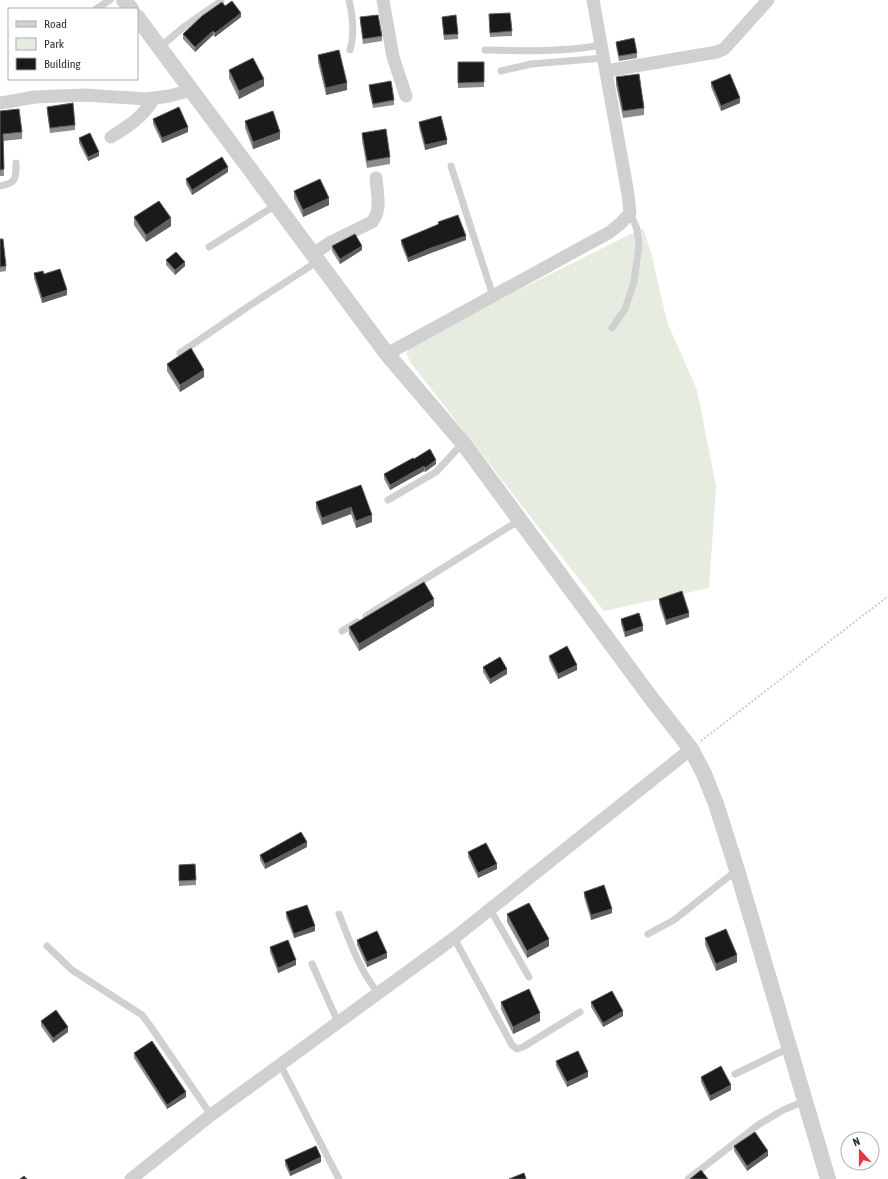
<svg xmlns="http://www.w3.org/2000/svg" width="888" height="1179" viewBox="0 0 888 1179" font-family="'Asap Condensed',sans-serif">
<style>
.green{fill:#e6ecdf}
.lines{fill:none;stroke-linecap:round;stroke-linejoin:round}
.path{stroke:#cdcdcd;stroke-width:2;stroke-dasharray:2 2;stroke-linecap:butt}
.service{stroke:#d0d0d0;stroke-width:7}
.minor{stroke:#d0d0d0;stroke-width:13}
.tertiary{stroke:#d0d0d0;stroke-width:16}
.wall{fill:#8c8c8c}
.shaded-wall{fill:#5f5f5f}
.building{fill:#1a1a1a;stroke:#5f5f5f}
</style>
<rect width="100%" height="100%" fill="#fff"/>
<!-- green -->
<path class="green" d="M643,228l9,28 15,66 30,68 19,96 -7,102 -105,23 -193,-248 -5,-10 8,-11z"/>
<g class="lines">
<!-- path -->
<path class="path" d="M701,741l187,-145"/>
<!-- service -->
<path class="service" d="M349,0c4,17 6,33 1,50
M96,9l14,-9
M160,47l25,-21 36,-25
M485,50c40,1 78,2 117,-5
M501,71l30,-7 73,-6
M451,166l42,130
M0,186c17,-3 16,-8 16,-23
M209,247l67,-42
M612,328l13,-19 9,-27 5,-37 -2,-16 -7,-16
M180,353l75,-51 63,-41
M388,500l48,-28 27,-29
M366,616l154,-96
M342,631l15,-9
M490,909l39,68
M339,914c12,30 19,53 39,79
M648,934l26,-14 63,-50
M454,938l58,107 5,4 6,-2 57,-35
M47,946l25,24 70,45 9,12 60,88
M312,964l26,58
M280,1064l59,115
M735,1074l54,-26
M688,1179l70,-54 25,-15 22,-9"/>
<!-- minor -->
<path class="minor" d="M383,0l10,57 13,39
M606,71l111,-19 7,-3 44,-49
M0,103l35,-6 49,-2 63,4 22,-3 23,-6
M111,137c18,-11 32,-20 43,-39
M313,254l18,-12 41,-20c10,-12 5,-29 4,-44
M387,354l223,-122 11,-9 9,-10 -2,-19 -35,-194
M131,1179l80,-64 243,-177 237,-189"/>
<!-- tertiary -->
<path class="tertiary" d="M124,0l7,9
M137,17l250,337 76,89 188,255 40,51 13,25 12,30 21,66 91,309"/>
</g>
<!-- wall -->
<path class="wall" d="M225,6l16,11 -26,20 -2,-2 -18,17 -12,-13v-5z
M489,14l23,17v5l-22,1z
M360,17l22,19v5l-19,3 -3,-22z
M442,17l16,17v5l-14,1z
M616,42l21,11v5l-18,3 -3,-15z
M318,55l29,35 -21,5 -8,-33z
M458,62h26v25l-26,1z
M229,70l35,16 -25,13 -10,-21z
M616,77l28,31v7l-21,3 -7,-33z
M711,82l29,21 -19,8 -10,-24z
M369,85l25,15v5l-21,3 -4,-18z
M47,107l28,18v5l-25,3 -3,-21z
M0,111l22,21v7l-19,2 1,35h-4z
M153,119l35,13 -26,11 -9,-19z
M245,121l35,18 -27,10 -8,-21z
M419,122l28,22 -22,6 -6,-23z
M362,133l28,24v7l-23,4 -5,-28z
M79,138l20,18 -11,5 -9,-18z
M228,172l-36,23 -6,-11v-5z
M294,191l35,14 -26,12 -9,-19z
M134,217l37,9 -25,16 -12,-17z
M438,222l28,18 -35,13 -23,9 -7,-18v-4l37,-15z
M0,239l6,27v5l-6,1z
M332,246l30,4 -22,14 -8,-13z
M166,260l19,6 -10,9 -9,-10z
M34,273l33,22 -25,8 -8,-25z
M167,364l37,13 -24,15 -13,-21z
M414,459l22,5 -11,8 -1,-1 -34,19 -6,-11v-5z
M361,485l11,37 -16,6 -5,-14 -29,11 -6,-16v-7z
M659,599l30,18 -23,8 -7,-21z
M434,606l-75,45 -10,-17v-7z
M621,619l22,12 -18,6 -4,-13z
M549,656l28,14 -19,9 -9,-19z
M483,667l24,7 -17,10 -7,-12z
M307,847l-42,22 -5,-9v-5z
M468,852l29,17 -19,9 -10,-21z
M195,864l1,21 -17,1v-21z
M584,892l28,21 -21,7 -7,-23z
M286,912l29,19 -21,7 -8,-21z
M507,914l42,32 -22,12 -20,-36z
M705,938l32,24 -21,9 -11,-26z
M357,940l30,18 -20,9 -10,-22z
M270,947l26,18 -18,8 -8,-21z
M501,1002l39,19 -27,13 -12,-25z
M591,1002l32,14 -20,11 -12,-20z
M41,1021l27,11 -15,11 -12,-17z
M134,1053l52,44 -19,12 -33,-51z
M556,1061l32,16 -21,10 -11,-21z
M701,1077l30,13 -21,11 -9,-19z
M734,1146l34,10 -21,15 -13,-20z
M285,1160l36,2 -31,14 -5,-11z"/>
<!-- shaded-wall -->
<path class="shaded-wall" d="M241,13v4l-26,20v-4z
M213,31v4l-18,17v-5z
M264,79v7l-25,13v-8z
M347,83v7l-21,5v-7z
M740,98v5l-19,8v-5z
M188,127v5l-26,11v-5z
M280,132v7l-27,10v-7z
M447,140v4l-22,6v-5z
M99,152v4l-11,5v-4z
M228,167v5l-36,23v-5z
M329,198v7l-26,12v-7z
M171,218v8l-25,16v-7z
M466,236v4l-35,13 -23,9v-4l23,-10z
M362,246v4l-22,14v-5z
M185,262v4l-10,9v-5z
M67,290v5l-25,8v-5z
M204,370v7l-24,15v-7z
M436,460v4l-11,8v-4z
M424,466v5l-34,19v-5z
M351,507v7l-29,11v-7z
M372,515v7l-16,6v-7z
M434,599v7l-75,45v-7z
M689,613v4l-23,8v-5z
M643,626v5l-18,6v-5z
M577,665v5l-19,9v-5z
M507,669v5l-17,10v-5z
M307,842v5l-42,22v-5z
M497,864v5l-19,9v-5z
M612,909v4l-21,7v-5z
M315,926v5l-21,7v-4z
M549,939v7l-22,12v-7z
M387,953v5l-20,9v-5z
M737,955v7l-21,9v-7z
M296,960v5l-18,8v-5z
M623,1011v5l-20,11v-4z
M540,1013v8l-27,13v-7z
M68,1027v5l-15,11v-5z
M588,1072v5l-21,10v-5z
M731,1085v5l-21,11v-5z
M186,1092v5l-19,12v-4z
M768,1151v5l-21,15v-5z
M321,1157v5l-31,14v-4z"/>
<!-- building -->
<path class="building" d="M232,1l9,12 -26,20 -2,-2 -18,16 -12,-13 19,-18 20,-14 3,4z
M510,13l2,18 -22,2 -1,-19z
M378,15l4,21 -19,3 -3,-22z
M456,15l2,19 -14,1 -2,-18z
M634,38l3,15 -18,3 -3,-14z
M339,50l8,33 -21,5 -8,-33z
M253,58l11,21 -25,12 -10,-21z
M458,62h26v20l-26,1z
M639,74l5,34 -21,3 -7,-34z
M730,74l10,24 -19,8 -10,-24z
M391,81l3,19 -21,4 -4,-19z
M73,103l2,22 -25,3 -3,-21z
M179,107l9,20 -26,11 -9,-19z
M19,109l3,23 -19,2 1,35 -4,1v-59z
M273,111l7,21 -27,10 -8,-21z
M441,116l6,24 -22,5 -6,-23z
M386,129l4,28 -23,4 -5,-28z
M90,133l9,19 -11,5 -9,-19z
M222,157l6,10 -36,23 -6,-11z
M320,179l9,19 -26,12 -9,-19z
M159,201l12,17 -25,17 -12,-18z
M458,215l8,21 -35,12 -23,10 -7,-18 38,-16 -1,-2z
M355,234l7,12 -22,13 -8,-13z
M0,239h3l3,27 -6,1z
M176,252l9,10 -10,8 -9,-10z
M60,269l7,21 -25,8 -8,-25 9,-2 1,3z
M191,348l13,22 -24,15 -13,-21z
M430,449l6,11 -11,8 -1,-2 -34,19 -6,-11 29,-16 1,1z
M361,485l11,30 -16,6 -5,-14 -29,11 -6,-16z
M424,582l10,17 -75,45 -10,-17z
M682,591l7,22 -23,7 -7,-21z
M639,613l4,13 -18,6 -4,-13z
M567,646l10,19 -19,9 -9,-18z
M500,657l7,12 -17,10 -7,-12z
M301,832l6,10 -42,22 -5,-9z
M486,843l11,21 -19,9 -10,-21z
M195,864l1,16 -17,1v-16z
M604,885l8,24 -21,6 -7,-23z
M529,903l20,36 -22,12 -20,-37z
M307,905l8,21 -21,8 -8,-22z
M726,929l11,26 -21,9 -11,-26z
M377,931l10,22 -20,9 -10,-22z
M288,940l8,20 -18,8 -8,-21z
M529,989l11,24 -27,14 -12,-25z
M612,991l11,20 -20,12 -12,-21z
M56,1010l12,17 -15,11 -12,-17z
M152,1041l34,51 -19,13 -33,-52z
M578,1051l10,21 -21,10 -11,-21z
M721,1066l10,19 -21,11 -9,-19z
M755,1132l13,19 -21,15 -13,-20z
M316,1146l5,11 -31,15 -5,-12z
M701,1170l7,9h-18z
M524,1173l2,6h-17z
M24,1176l3,3h-7z"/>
<!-- legend -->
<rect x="8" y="8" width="130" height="72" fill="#ffffff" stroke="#adadad"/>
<rect x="16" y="21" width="20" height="6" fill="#d0d0d0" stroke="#adadad"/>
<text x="44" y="28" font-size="12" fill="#333333">Road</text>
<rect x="16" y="38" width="20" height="12" fill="#e6ecdf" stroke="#adadad"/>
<text x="44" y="48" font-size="12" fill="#333333">Park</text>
<rect x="16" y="58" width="20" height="12" fill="#1a1a1a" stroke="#adadad"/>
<text x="44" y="68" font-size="12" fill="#333333">Building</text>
<!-- north arrow -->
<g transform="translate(860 1151) rotate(339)"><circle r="19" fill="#ffffff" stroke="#adadad"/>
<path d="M0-3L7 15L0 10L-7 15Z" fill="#e63946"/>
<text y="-6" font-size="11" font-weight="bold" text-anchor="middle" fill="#333333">N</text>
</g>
</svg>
